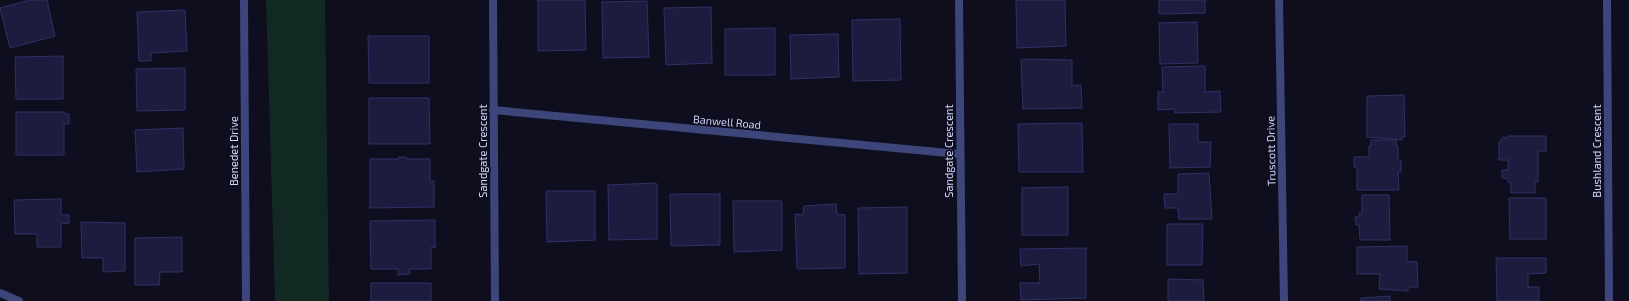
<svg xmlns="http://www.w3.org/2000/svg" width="1629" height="301" viewBox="0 0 1629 301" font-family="'Exo 2',sans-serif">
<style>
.green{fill:#122823}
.building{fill:#1c1c3e;stroke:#303068}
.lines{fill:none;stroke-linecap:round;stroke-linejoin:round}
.minor{stroke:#3d467a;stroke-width:8}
.tertiary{stroke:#3d467a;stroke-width:8}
.labels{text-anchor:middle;stroke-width:3.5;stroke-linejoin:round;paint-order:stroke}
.street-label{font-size:11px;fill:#d0d3fb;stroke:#0e0e1e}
</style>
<rect width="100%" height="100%" fill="#0e0e1e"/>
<!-- green -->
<path class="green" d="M266,0h59l4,301h-54z"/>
<!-- building -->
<path class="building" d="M30,0h17l8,36 -45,12 -10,-40z
M538,0h47l1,50 -48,1z
M1016,0h49l1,46 -49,2z
M1159,0h46v13l-46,1z
M647,1l2,56 -46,1 -1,-56z
M711,7l1,56 -46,2 -2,-57z
M185,10l2,41 -36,2v8h-12l-2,-49z
M900,19l1,61 -48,1 -1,-61z
M1197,22l1,41 -38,1 -1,-41z
M775,28v47h-50v-46z
M838,34l1,43 -48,2 -1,-44z
M368,36h61v47h-60z
M63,56v43h-47l-1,-42z
M1021,59l51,1v26l9,-1 1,23 -59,1z
M1205,66v26l15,-1 1,21 -46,1 -1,-4 -16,1v-18h5l-1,-25z
M185,68v42l-48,1 -1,-42z
M1404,95l1,42h-4l1,3 -35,-3v-41z
M369,98h60l1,46h-61z
M16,112h48v2h5v10h-5v31h-48z
M1082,123l1,49h-64l-1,-48z
M1169,124h29v18h13l-1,25 -40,1z
M183,128l1,41 -47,3 -2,-42z
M1508,136h38v15h-8v31h-3v11h-24v-10l-3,-1v-3l-6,-1v-8h6v-10h-9v-18l4,-5 5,1z
M1371,140h25v6h2v14h3v12h-3l1,18h-42v-23h-3v-10h15v-11h2z
M399,157h7l1,2h23v22h4v26l-64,1v-49h29z
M1209,173l3,46h-33l-1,-11h-13l-1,-14h14v-20z
M655,183l2,1v55l-48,1 -1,-55z
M1068,187v48h-46v-47z
M546,191h49v49l-48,2z
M673,194h47v51l-49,1 -1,-51z
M1362,195h27l1,45h-30l-1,-15h-3l-1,-8h4v-4h3z
M1509,198h37v41h-36z
M61,199v16h8v8l-8,1v23h-24v-13h-22l-1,-34z
M733,201h49v49l-48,2z
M836,204l1,10 8,1v53l-48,1 -2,-55 8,1 1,-9z
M907,207v66l-48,1 -1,-66z
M435,220v28l-4,-1v22h-22l1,5 -12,1v-6h-27l-1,-48z
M81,222l44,1v48l-22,1v-14h-21z
M1167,224h36l-1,41h-35z
M182,237v35h-22l-1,13h-24v-47z
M1407,246v15l10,1 1,25h-10v4l-29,-2 1,-15h-23v-27z
M1086,248v50l-65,2 -1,-17h20l-1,-19 -18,2 -1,-17z
M1496,258h50v15l-18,1v13h11v14h-42z
M1168,279l35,1 1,21h-36z
M371,283h60v18h-60z
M1390,296v5h-29v-3z"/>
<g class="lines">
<!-- minor -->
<path class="minor" d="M244,0l2,301
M493,0l2,301
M959,0l3,301
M1607,0l2,301
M493,110l466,44
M0,293l19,8"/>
<!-- tertiary -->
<path class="tertiary" d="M1279,0l5,301"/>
</g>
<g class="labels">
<!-- street labels -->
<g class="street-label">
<text transform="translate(727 122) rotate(5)" y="4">Banwell Road</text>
<text transform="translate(234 151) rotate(-90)" y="4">Benedet Drive</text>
<text transform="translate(483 151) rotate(-90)" y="4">Sandgate Crescent</text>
<text transform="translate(949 151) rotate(-90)" y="4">Sandgate Crescent</text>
<text transform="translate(1271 151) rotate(-91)" y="4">Truscott Drive</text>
<text transform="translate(1597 151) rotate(-90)" y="4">Bushland Crescent</text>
</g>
</g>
</svg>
